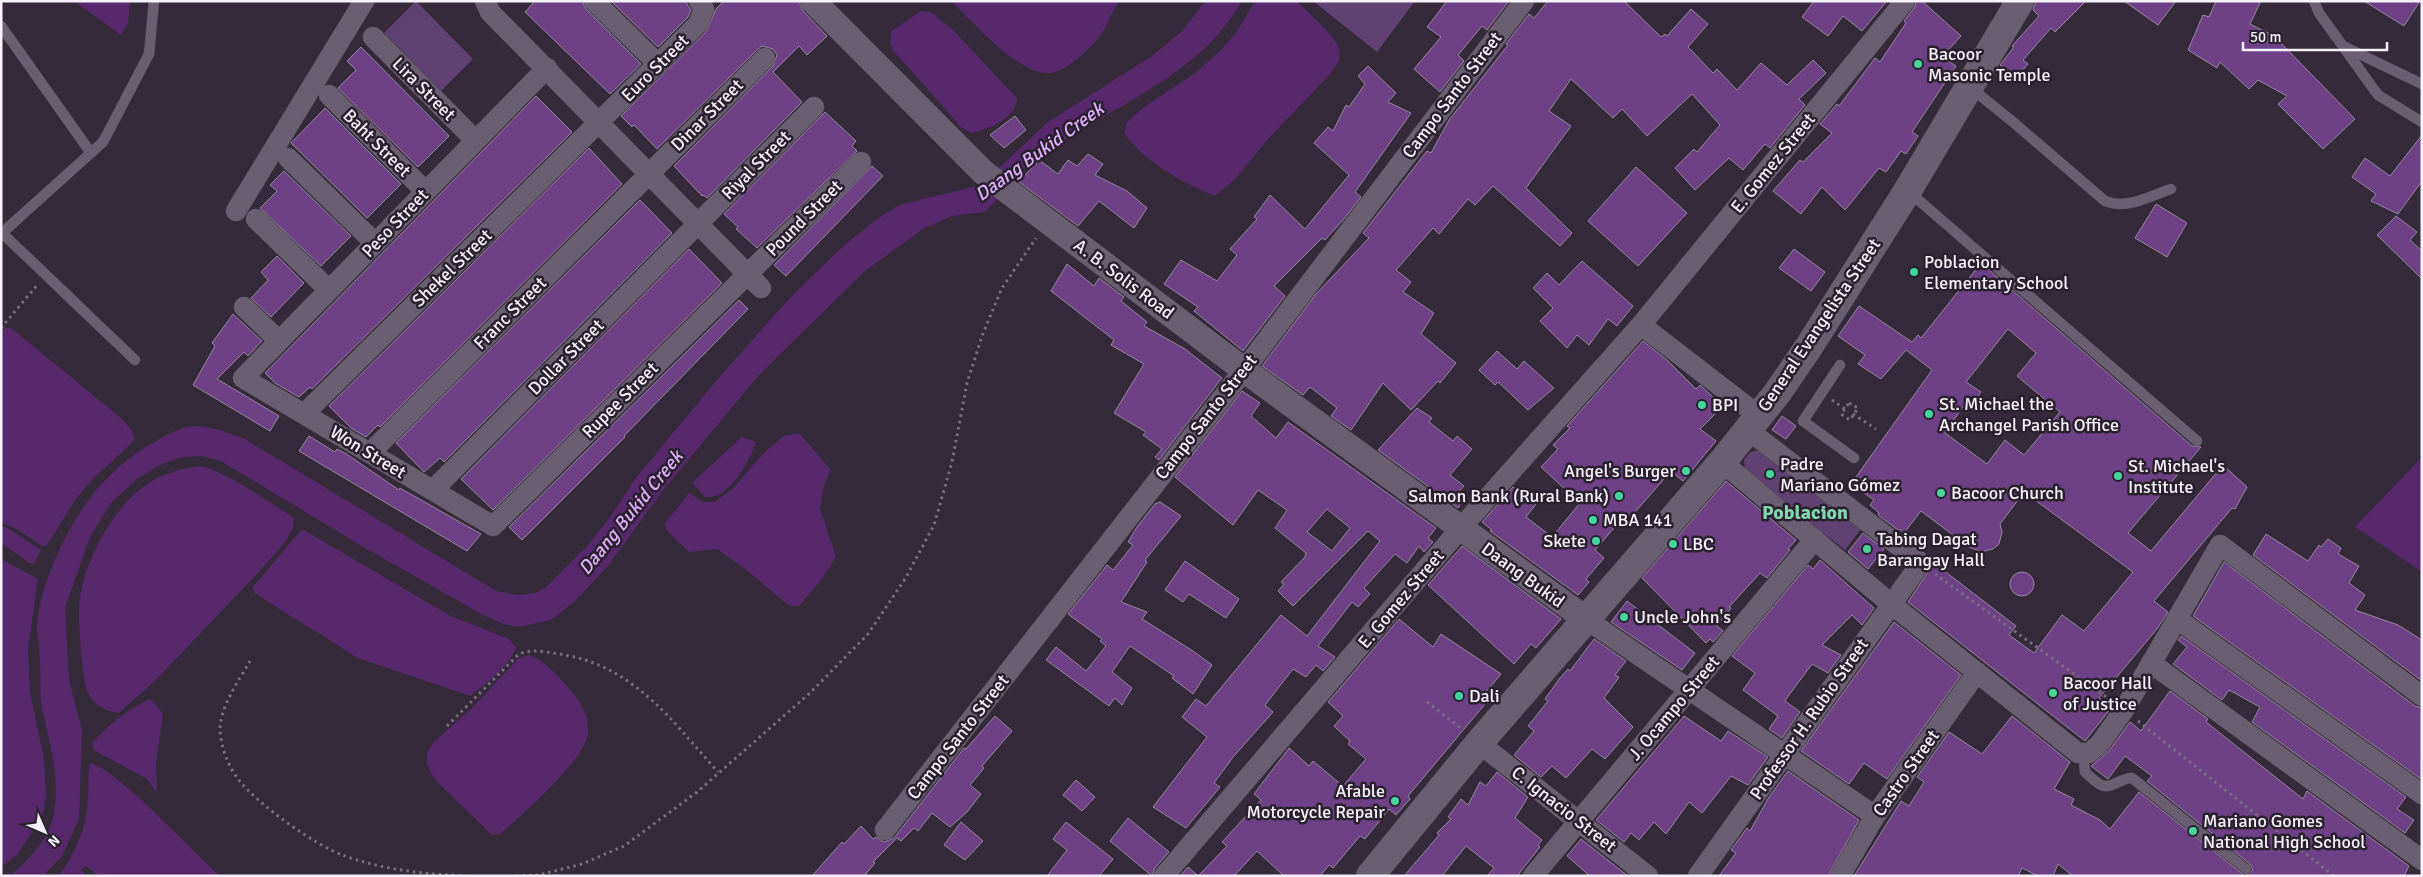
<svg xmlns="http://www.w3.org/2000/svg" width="2423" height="877" viewBox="0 0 2423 877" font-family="Signika,sans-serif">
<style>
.green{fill:#614072}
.water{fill:#57296c}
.building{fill:#6e4085;stroke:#94889a;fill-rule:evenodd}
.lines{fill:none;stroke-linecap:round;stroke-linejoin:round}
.service-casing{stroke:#514855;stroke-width:11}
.minor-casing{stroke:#514855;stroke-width:21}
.tertiary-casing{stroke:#514855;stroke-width:26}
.secondary-casing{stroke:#514855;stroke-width:29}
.path{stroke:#786f7d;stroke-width:3;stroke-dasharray:2.5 4;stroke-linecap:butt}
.service{stroke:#6a5f71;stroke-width:10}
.minor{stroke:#6a5f71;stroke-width:20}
.tertiary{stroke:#6a5f71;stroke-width:25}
.secondary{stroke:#6a5f71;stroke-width:28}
.poi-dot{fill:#47d49d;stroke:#2a212f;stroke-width:2}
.labels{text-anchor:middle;stroke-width:5;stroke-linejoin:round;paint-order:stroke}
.poi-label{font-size:18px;fill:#f7f1fb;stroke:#2a212f;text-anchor:start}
.street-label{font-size:18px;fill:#f7f1fb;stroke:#2a212f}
.water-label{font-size:19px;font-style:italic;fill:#e2b0fe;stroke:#2a212f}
.quarter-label{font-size:20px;font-weight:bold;fill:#81d6af;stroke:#2a212f}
</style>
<rect width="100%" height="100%" fill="#342a3a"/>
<!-- green -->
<path class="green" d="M416,1l57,58 -32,32 -57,-58z
M1313,1h102l-38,51z
M1761,450l101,78 -17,22 -97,-76 -3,-4 -1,-10 6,-8z"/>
<!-- water -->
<path class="water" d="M74,1h56l-2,23 -7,11z
M951,1h169c-10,12 -13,28 -23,39 -11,12 -27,27 -42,32 -33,9 -82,-51 -104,-71z
M1205,1h37c-46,80 -137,107 -208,159 -20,14 -32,36 -50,52l-32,4 -29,13 -58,42 -105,103 -96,115 -57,78 -31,33 -25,20 -32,7 -15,-3 -21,-9 -118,-67 -144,-87 -18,-5 -21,1 -24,9 -21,13 -26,24 -21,34 -25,71 4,72 13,50 -3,89 -17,37 -19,20h-33c21,-19 41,-38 45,-68 4,-35 -6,-67 -13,-100 -3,-14 -1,-31 -2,-46 0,-11 -2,-22 -3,-33 0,-20 7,-41 14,-59 20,-52 50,-96 98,-125 11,-6 22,-13 34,-17 20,-6 44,5 62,11l251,152 22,4 17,-2 10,-5 43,-43 23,-29 24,-37 86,-104 69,-77 50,-49 33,-27 26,-17 82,-20 67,-63 104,-66 30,-25z
M1255,1h42c10,11 42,37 43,52 1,7 -5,15 -10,21l-61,64 -34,41 -20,17c-31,-12 -72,-35 -91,-63l3,-11 20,-17 48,-32 25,-22 16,-18z
M921,11l10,1 23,19 63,67c-1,21 -28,31 -46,35l-10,-6 -67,-76 -4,-8 2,-12z
M5,328h6l110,90 11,13 3,8c-14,15 -29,27 -43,41 -19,19 -30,43 -45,65l-5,1 -24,-16 -17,-8v-189z
M799,433l32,37 -7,15 -4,24 16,48 -14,22 -24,28 -10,-2 -39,-33 -32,-23 -28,3 -22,-21 -2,-7 24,-31 14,9h12l18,-14 34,-38 17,-14z
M742,437l14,5c-6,19 -27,58 -51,55l-12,-14 3,-4z
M2422,457v115l-67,-45z
M201,466c33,10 63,33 93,52l-1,10 -7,13 -28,32 -101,106 -38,34c-32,-4 -35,-26 -37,-53 -2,-22 -5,-45 -1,-68 6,-34 31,-80 57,-101 19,-16 39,-22 63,-25z
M1,527h5l35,23 -7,13h-5l-28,-20z
M302,529l147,86 60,24 7,9c-8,20 -29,35 -46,48l-112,-38 -104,-65 -1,-6z
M1,559l37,20 -10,70 2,44 14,65 2,37 -3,20 -14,22 -12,18 -16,12z
M529,655c17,7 26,18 38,31 12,13 23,30 21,48 -4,27 -67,82 -88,100l-8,1 -57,-55 -8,-16v-10l6,-11 39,-35 47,-50z
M150,699l13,14 -7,50 1,30 -10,-14 -53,-29 -2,-6c14,-18 38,-36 58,-45z
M90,763c27,6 104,90 130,113h-121l-13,-10 -5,3 5,7h-27c16,-22 28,-50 29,-77 1,-13 -1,-24 2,-36z"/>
<!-- building -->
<path class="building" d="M535,1h47l4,8 55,55 -31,30 -85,-82z
M611,1h74l6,9 -3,7 -30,30z
M724,1h75l4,10 24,25 -20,19 -8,-9 -26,26 29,30 -95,96 -4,-3 -1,1 -28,-30 99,-100 4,-11 -4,-6 -11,-3 -5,4 -100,99 -23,-24 -2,2 -11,-11 85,-84 10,-23z
M1447,1h62l-22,29 -5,-4 -24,29 6,6 -24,31 -26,-23 27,-32 -14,-10z
M1548,1h76l37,36 4,-3 2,2 24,-27 17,15 -20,23 25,26 4,-4 20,21 24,-27 26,22 26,-25 13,13 -27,26 6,6 -35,43 -5,-4 -22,26 -14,-12 -34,32 -20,-22 19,-19 3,3 23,-27 -28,-31 -45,42 -25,-27 -9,9 -42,-39 -22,32 22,15 -45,62 46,45 -12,13 -67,-60 -18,19 -7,-6 -29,35 -6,-6 -37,42 15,12 -8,10 31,21 -13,21 35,29 -16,20 -2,-2 -27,29 -28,-27 -32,47 -20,-14 6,-8 -27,-21 -7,8 -41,-29 54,-72 53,-56 -6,-5 64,-82 4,2 18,-33 59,-75 -2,-1 23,-30 5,4z
M1814,1h73l-25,30 -19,-15 -15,20 -26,-19z
M1917,1h5l39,35 -19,21 14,9 -44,66 6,4 -12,18 -5,-3 -15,21 -7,-4 -34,42 -23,-23 -21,27 -28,-23 27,-31 3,2 29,-29 -12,-9 17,-20 2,2 36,-48 5,4 26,-39 -2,-2 10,-13z
M2036,1h50l-31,31 -4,-4 -28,32 5,4 -12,14 -16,-13 14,-18 -2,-1 27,-30 -6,-6z
M2124,1h52l-18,24z
M2216,1h45l-11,23 24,12 81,83 -32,30 -45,-45 9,-8 -29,-16 -9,9 -29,-27 -3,6 -29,-18 15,-35 6,2z
M2364,1h56l-16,25z
M361,47l88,89 -31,31 -80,-79 18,-18 -9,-9z
M1368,66l28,27 -8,9 23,11 -56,79 6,5 -17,22 -19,21 -3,-2 -48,48 11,10 -42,55 -49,-40 4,-4 -34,-23 17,-24 36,21 20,-26 -7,-6 27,-30 -3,-2 16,-22 35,34 44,-54 -35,-32 14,-16 5,4 13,-26 3,2 16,-23 -7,-8z
M536,96l36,36 -260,257 -2,-2 -11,10 -24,-14 -10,-10z
M325,108l76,76 -34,34 -76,-75z
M825,112l31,29 -4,5 5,5 -100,97 -21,-19 2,-2 -14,-13z
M1015,116l11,14 -22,18 -14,-13z
M2422,135v46l-24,33 -27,-13 5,-7 -24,-17 13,-19 25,18z
M589,148l33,36 -242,243 -2,-2 -12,12 -15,-9 -22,-22z
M1088,154l15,10 -8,11 32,16 20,17 -13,20 -35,-27 -21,25 -59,-44 20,-22 19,14 10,-14 9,6z
M872,166l11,10 -97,100 -12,-11z
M1636,167l51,46 -49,53 -50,-45z
M284,171l67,65 -30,30 -61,-58 17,-17 -7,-6z
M640,200l32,33 -228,229 -4,-4 -16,14 -28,-29z
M2156,204l31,19 -20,34 -32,-19z
M2396,216l21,16 -7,8 12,11v28l-45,-44z
M689,249l33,34 -229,227 -32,-31z
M1794,249l31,23 -14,19 -32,-23z
M277,256l27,27 -33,34 -20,-19 17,-18 -7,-8z
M1582,261l51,45 -16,20 -9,-7 -19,26 -12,-10 -10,13 -27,-27 13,-13 -20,-20 14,-15 12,12z
M1981,263l211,183 9,1 -73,86 23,18 72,-86 24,22 -12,22 -3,-1 -78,93 14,11 -11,17 -58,69 13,9 -27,34 -177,-139 26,-39 82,63 -7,9 25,18 28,-38 22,16 49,-59 -109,-80 -24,32 2,8 -3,12 -6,5 -12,3 -12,-5 -48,-36 -17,22 -5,-4 -1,1 -20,-15 1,-2 -9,-8 4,-5 -23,-16 81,-114 -26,-20 -25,29 -23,-15 7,-9 -27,-19 21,-30 53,36 6,-7 3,3zM2008,329l28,24 -19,23 43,36 -36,43 -19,-15 -18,24 -42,-31 19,-28 5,4 12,-17 -15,-10z
M1067,264l27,22 5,-8 25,19 -3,4 26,21 -3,4 41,23 37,29 -63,82 -4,-3 7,-8 -19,-14 3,-3 -32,-19 30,-49 -33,-19 3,-5 -63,-49z
M739,300l9,9 -124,127 1,1 -103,103 -13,-13z
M233,314l29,27 -14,15 -4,-4 -27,27 62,37 -9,15 -77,-46 22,-39 -3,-3z
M1643,341l24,19 29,29 4,-4 23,21 -23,23 16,12 -33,40 -12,-10 -42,48 -4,-4 -30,35 9,8 -18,21 3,3 -11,13 -88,-64 2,-1 -10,-8 31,-35 23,17 -10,13 26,20 28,-34 -39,-36 17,-18 -5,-4 17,-17 -3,-2z
M1497,351l20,18 7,-8 30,27 -26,22 -30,-28 -3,3 -16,-15z
M1242,391l18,12 -9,13 25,22 12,-16 148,106 -8,10 5,4 -9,10 -5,-6 -12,17 -12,-9 -31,34 6,6 -12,13 -6,-5 -34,44 17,11 -12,14 -7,-6 -10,12 -13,-8 -28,36 8,7 -40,45 -19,26 6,4 -34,41 -33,-21 54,-70 -25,-20 14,-18 10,7 75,-91 26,21 73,-95 -12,-10 -75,75 -15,-15 6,-7 -3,-2 24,-25 1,-4 -31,-25 12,-18 -29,-20 -25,35 -58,-48zM1327,509l23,19 -18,23 -25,-19z
M1417,408l15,10 -3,4 24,19 4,-5 15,13 -22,26 14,11 -7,8 7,4 -6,10 -80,-58z
M1782,416l14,10 -10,13 -14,-9z
M309,436l26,16 2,-3 8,4 54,37 1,-2 81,46 -14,17 -168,-100z
M1726,481l70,59 -8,9 2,1 -23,28 -7,-5 -31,34 2,1 -14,18 6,5 -10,11 -3,-3 -4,4 -64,-65z
M1160,502l21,14 -36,44 2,2 -26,40 26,10 -5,7 51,32 19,14 -19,29 -21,-16 2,-2 -44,-30 -18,26 20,16 -10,17 -7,-7 -6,8 -63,-46 10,-13 30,24 20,-25 -6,-5 2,-2 -34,-25 39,-49 6,5 20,-25 -5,-3 9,-15 18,-23z
M1863,533l21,16 -16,20 -20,-17z
M2266,534l42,27 11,-16 2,2 7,-8 13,9 -3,6 21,12 -10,17 16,12 -10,15 43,15 24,15v41l-169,-126z
M1462,546l99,73 -25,29 -5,-4 -17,20 -86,-79z
M1820,560l54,48 -12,17 -10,-10 -30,30 19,10 -13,18 -16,-9 -26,35 -1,2 15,11 -18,26 -13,-9 9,-13 -35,-26 12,-17 -23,-17 76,-91 5,4z
M1185,561l54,38 -13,19 -37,-24 -6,8 -18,-12z
M2224,562l191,144 7,2 -1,71 -228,-163z
M2010 584a12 12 0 1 1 24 0a12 12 0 1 1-24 0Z
M1627,601l68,52 -13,17 -71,-48z
M1399,619l34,28 8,-13 60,40 -15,18 5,5 -83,99 2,3 -14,16 -7,-6 -24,30 -5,-3 -27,32 -4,-3 -9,11h-36l-27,-25 -23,25h-54l8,-9 10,9 29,-30 -5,-4 39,-42 -7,-6 35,-46 20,18 4,-5 30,25 23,-27 -18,-15 2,-3 -16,-15 9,-10 -15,-14z
M1894,622l67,53 -74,104 -23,-16 -15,21 -48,-33z
M2181,636l225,161 -9,12 17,11 -9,13 -153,-111 8,-15 -31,-17 -7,10 -49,-36 14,-17 -9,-7z
M1594,639l32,22 -11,14 4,2 -15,21 29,29 -28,32 -13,-10 -26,29 -14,-12 -11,11 -27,-22 20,-24 -6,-5 20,-25 -3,-2 15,-21 8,-9 2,2z
M2170,691l38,28 -2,3 97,77 4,-8 102,75 -5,10h-158l7,-6 -3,-6 -103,-83 5,-5 -27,-20 -17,23 -17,-13 17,-14 22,-30 11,9z
M995,716l17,15 -30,35 2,2 -14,17 11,9 -14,18 -17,15 -18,-14 -14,18 -4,-3 -13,13 -4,-3 -24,24 2,1 -11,13h-52l30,-34 2,2 17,-18 12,13 3,-2 8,5 10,-4 70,-90 2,1z
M1684,716l37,25 7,-10 40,26 -20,28 -17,-9 -29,37 -13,-11 -23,32 -12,-12 -15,18 -8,-7 -7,9 -28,-22z
M2012,716l58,46 -16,27 20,10 -3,6 29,15 10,9 29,-37 106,84h-172l-15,-12 -5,12h-15l-16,-8 -4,8h-164l47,-75 8,5 15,-24 -7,-5 32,-45 33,22z
M1788,771l71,49 -31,56h-109l17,-23 -5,-3 16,-22 3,3 19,-34z
M1497,772l31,25 -13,21 27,22 -4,5 2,2 -23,29h-30l7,-8 -28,-22 -24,30h-38l35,-41 -2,-2 14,-14 -3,-2 13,-18 7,6 12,-23 6,4z
M1076,780l19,17 -13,14 -19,-16z
M1128,818l41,34 -14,16 -3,8 -42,-35z
M961,822l22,19 -18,19 -21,-15z
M1066,822l47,37 -14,17h-52l20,-26 -14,-11z
M1581,839l47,37h-38l-23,-20z"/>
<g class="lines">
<!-- service casing -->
<g class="service-casing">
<path id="service" d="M2314,1l5,12 59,82 44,27
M1,26l90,127
M2345,47l77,37
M1971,88l42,34 92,79c21,9 45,-5 66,-12
M1908,191l289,250
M1,232l134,128
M2,233l101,-91 46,-88 5,-53
M1840,365l-37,56 51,37
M2089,753l-5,8 1,11c5,4 10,10 16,13 10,5 21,-8 31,-7l114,91"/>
</g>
<!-- minor casing -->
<g class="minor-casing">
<path id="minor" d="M485,1l5,11 271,276
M594,1l65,64
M373,37l102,103
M547,68l-304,310 250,148 368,-364
M329,95l96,96
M288,158l87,85
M236,211l128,-210
M256,219l73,71
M244,307l35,34
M1641,325l118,91
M304,414l394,-390 6,-15 -5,-8
M370,453l395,-395
M1722,462l169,142 187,149h11l10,-8 25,-35 96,-165 202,151
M433,490l381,-383
M2177,619l245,175
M1587,620l288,196
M2151,663l271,197
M1479,743l169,133
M885,830l359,-460 280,-369
M1164,876l296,-347 181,-204 264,-324
M1533,876l282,-337
M1698,876l223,-313 -173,-133
M1840,876l35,-60 102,-144"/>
</g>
<!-- tertiary casing -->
<g class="tertiary-casing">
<path id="tertiary" d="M813,1l170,171 26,20 235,178 343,250"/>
</g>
<!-- secondary casing -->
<g class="secondary-casing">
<path id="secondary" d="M1370,876l109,-133 243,-281 56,-70 32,-47 98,-155 112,-189"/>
</g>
<!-- path -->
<path class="path" d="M1,328l37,-44
M1832,400l13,9
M1849,403l9,5 -8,12 -9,-6z
M1853,414l23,15
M1935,574l174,125
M250,661c-11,19 -30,46 -30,69 1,17 8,36 18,49 19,25 78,67 107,77 39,14 80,18 120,20
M1427,702l35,27
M2138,721l196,155
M447,726l71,-71c13,-7 27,-3 41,-1 75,11 112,66 159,118
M516,876l23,-1 43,-11 42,-18 73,-54 113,-99 58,-59 37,-55 29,-54 18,-63 15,-79 15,-47 20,-48 34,-50"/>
<!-- service -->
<use href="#service" class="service"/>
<!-- minor -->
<use href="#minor" class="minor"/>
<!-- tertiary -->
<use href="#tertiary" class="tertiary"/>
<!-- secondary -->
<use href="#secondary" class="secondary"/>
</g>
<!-- markers -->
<g class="poi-dot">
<circle cx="1918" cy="64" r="5"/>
<circle cx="1914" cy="272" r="5"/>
<circle cx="1702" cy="405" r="5"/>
<circle cx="1929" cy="414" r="5"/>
<circle cx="1686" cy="471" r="5"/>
<circle cx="1770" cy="474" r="5"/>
<circle cx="2118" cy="476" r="5"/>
<circle cx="1941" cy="493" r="5"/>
<circle cx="1619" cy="496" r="5"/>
<circle cx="1593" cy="520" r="5"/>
<circle cx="1596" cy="541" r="5"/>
<circle cx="1673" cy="544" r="5"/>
<circle cx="1867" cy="549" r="5"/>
<circle cx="1624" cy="617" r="5"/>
<circle cx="2053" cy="693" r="5"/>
<circle cx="1459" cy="696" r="5"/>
<circle cx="1395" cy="801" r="5"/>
<circle cx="2193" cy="831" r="5"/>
</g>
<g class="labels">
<!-- poi labels -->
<g class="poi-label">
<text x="1928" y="60">Bacoor<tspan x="1928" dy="21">Masonic Temple</tspan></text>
<text x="1924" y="268">Poblacion<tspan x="1924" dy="21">Elementary School</tspan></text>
<text x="1939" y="410">St. Michael the<tspan x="1939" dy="21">Archangel Parish Office</tspan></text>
<text x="1712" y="411">BPI</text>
<text x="1780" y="470">Padre<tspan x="1780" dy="21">Mariano Gómez</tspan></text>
<text x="2128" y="472">St. Michael's<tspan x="2128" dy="21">Institute</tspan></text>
<text x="1676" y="477" text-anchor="end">Angel's Burger</text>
<text x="1951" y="499">Bacoor Church</text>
<text x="1609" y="502" text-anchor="end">Salmon Bank (Rural Bank)</text>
<text x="1603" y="526">MBA 141</text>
<text x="1877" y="545">Tabing Dagat<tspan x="1877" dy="21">Barangay Hall</tspan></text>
<text x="1586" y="547" text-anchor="end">Skete</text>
<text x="1683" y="550">LBC</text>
<text x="1634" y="623">Uncle John's</text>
<text x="2063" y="689">Bacoor Hall<tspan x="2063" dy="21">of Justice</tspan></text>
<text x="1469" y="702">Dali</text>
<text x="1385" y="797" text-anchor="end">Afable<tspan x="1385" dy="21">Motorcycle Repair</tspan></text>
<text x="2203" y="827">Mariano Gomes<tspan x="2203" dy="21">National High School</tspan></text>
</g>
<!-- street labels -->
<g class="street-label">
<text transform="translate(655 68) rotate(-45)" y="6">Euro Street</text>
<text transform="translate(424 89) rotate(45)" y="6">Lira Street</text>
<text transform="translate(1452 95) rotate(-53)" y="6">Campo Santo Street</text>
<text transform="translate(707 115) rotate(-45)" y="6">Dinar Street</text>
<text transform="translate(377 143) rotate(45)" y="6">Baht Street</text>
<text transform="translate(1773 163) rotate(-51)" y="6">E. Gomez Street</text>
<text transform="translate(756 165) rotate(-45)" y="6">Riyal Street</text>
<text transform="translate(804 218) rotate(-45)" y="6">Pound Street</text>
<text transform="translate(395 223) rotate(-46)" y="6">Peso Street</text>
<text transform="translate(452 268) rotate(-44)" y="6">Shekel Street</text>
<text transform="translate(1124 279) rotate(37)" y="6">A. B. Solis Road</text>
<text transform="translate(510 313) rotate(-45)" y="6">Franc Street</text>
<text transform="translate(1819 325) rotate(-56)" y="6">General Evangelista Street</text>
<text transform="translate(566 357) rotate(-45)" y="6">Dollar Street</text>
<text transform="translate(620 400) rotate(-45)" y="6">Rupee Street</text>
<text transform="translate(1206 417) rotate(-52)" y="6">Campo Santo Street</text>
<text transform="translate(368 452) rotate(31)" y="6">Won Street</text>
<text transform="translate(1523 575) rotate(36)" y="6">Daang Bukid</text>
<text transform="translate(1401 599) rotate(-50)" y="6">E. Gomez Street</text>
<text transform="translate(1674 708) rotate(-50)" y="6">J. Ocampo Street</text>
<text transform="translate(1809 719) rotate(-55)" y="6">Professor H. Rubio Street</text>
<text transform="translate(958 737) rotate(-52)" y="6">Campo Santo Street</text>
<text transform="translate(1906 773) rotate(-55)" y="6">Castro Street</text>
<text transform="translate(1564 809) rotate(38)" y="6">C. Ignacio Street</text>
</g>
<!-- water labels -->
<g class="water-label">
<text transform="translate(1039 151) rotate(-36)" y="7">Daang Bukid Creek</text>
<text transform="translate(630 512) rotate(-51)" y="7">Daang Bukid Creek</text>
</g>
<!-- quarter labels -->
<g class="quarter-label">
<text x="1805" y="519">Poblacion</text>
</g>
</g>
<!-- border -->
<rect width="2423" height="877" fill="none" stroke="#f7f1fb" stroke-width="5"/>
<!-- north arrow -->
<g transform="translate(45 832) rotate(135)" stroke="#2a212f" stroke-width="4" paint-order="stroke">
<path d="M0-4L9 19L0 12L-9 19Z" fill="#f7f1fb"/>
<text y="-8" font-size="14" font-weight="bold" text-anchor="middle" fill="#f7f1fb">N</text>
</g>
<!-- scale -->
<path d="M2243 42v8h144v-8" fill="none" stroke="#f7f1fb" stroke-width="2.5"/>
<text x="2250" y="42" font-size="15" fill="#f7f1fb" stroke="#2a212f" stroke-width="4" paint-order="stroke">50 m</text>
</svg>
